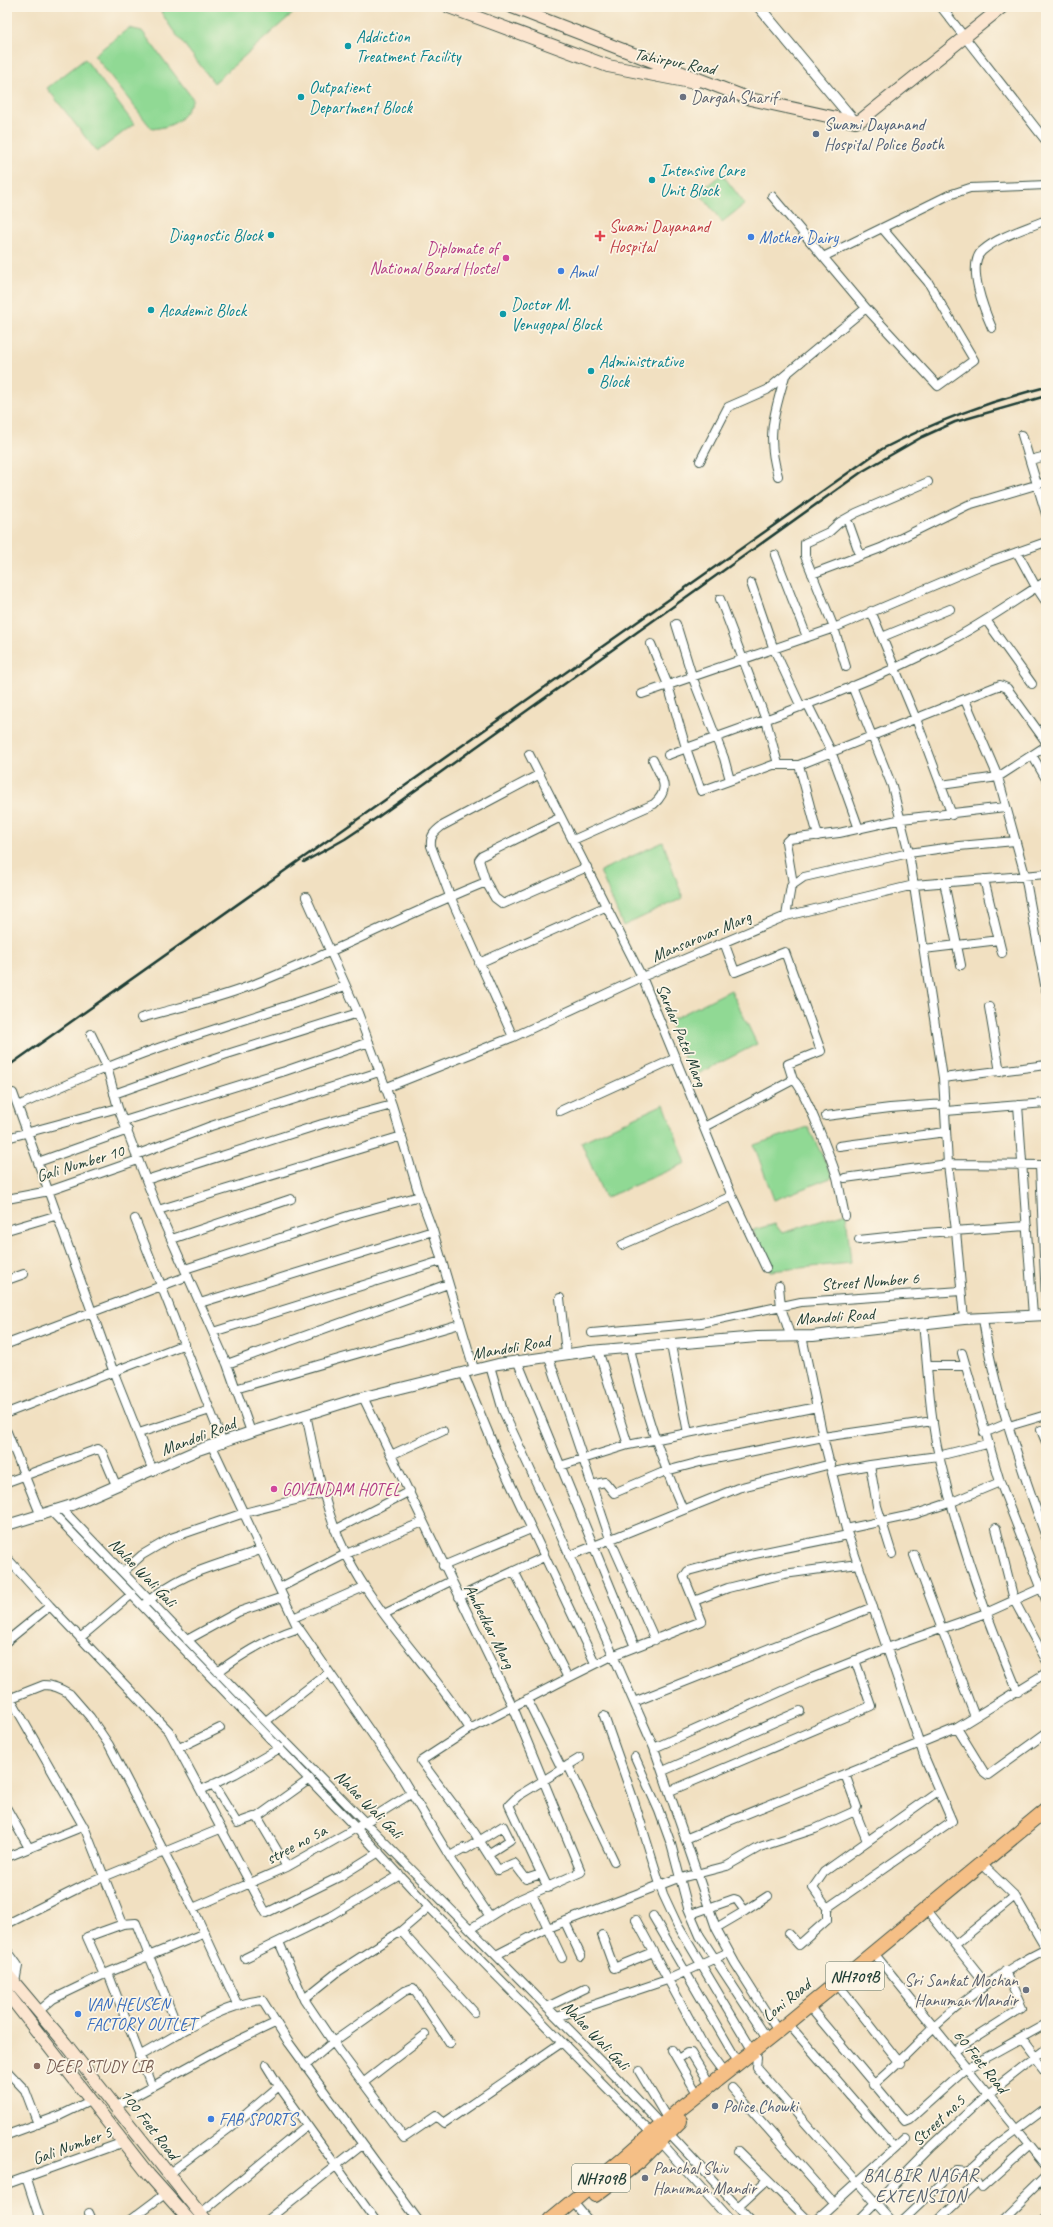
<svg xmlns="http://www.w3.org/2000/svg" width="1053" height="2227" viewBox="0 0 1053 2227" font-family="Caveat,sans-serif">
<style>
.green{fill:#90d994;stroke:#588b64}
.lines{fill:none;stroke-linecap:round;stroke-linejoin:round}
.minor-casing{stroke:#3e5549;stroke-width:10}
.tertiary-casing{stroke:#3e5549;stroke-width:12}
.secondary-casing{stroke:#3e5549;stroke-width:14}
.trunk-casing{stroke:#3e5549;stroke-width:16}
.minor{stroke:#fff;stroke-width:8}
.tertiary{stroke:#fff;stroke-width:10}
.secondary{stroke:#fbe5cf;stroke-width:12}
.trunk{stroke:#f5bf86;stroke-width:14}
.rail{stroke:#1f3d34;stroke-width:2.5}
.culture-dot{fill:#0f9aa8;stroke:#fcf5e5;stroke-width:1.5}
.worship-dot{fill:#6b7280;stroke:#fcf5e5;stroke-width:1.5}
.service-dot{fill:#5c6f8a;stroke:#fcf5e5;stroke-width:1.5}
.health-dot{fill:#e0444e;stroke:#fcf5e5;stroke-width:1.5}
.shop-dot{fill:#3f7fe0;stroke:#fcf5e5;stroke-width:1.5}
.hotel-dot{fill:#d1479c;stroke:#fcf5e5;stroke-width:1.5}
.education-dot{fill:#8d6e63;stroke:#fcf5e5;stroke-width:1.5}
.labels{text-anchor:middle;stroke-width:3.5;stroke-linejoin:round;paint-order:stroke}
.shield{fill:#fcf5e5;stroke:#617469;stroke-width:1}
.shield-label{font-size:16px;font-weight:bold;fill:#1f3d34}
.culture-label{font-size:17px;fill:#0d838f;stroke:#fcf5e5;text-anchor:start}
.street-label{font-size:17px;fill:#1f3d34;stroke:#fcf5e5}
.worship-label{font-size:17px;fill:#5b616d;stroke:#fcf5e5;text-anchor:start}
.service-label{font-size:17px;fill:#4e5e75;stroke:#fcf5e5;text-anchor:start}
.health-label{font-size:17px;fill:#be3a42;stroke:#fcf5e5;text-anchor:start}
.shop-label{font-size:17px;fill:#366cbe;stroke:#fcf5e5;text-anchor:start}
.hotel-label{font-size:17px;fill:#b23c85;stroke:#fcf5e5;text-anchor:end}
.education-label{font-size:17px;fill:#785e54;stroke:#fcf5e5;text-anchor:start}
.neighbourhood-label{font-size:18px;letter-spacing:1px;fill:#515e6c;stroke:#fcf5e5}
</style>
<rect width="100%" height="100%" fill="#fcf5e5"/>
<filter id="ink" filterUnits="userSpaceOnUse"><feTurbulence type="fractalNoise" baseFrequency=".025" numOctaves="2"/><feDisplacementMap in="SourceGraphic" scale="8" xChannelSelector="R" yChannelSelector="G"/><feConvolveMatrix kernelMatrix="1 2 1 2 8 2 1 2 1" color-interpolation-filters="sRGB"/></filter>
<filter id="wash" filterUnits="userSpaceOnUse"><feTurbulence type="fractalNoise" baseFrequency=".012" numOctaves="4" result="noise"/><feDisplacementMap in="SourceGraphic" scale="16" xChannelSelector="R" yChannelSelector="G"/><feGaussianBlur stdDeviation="0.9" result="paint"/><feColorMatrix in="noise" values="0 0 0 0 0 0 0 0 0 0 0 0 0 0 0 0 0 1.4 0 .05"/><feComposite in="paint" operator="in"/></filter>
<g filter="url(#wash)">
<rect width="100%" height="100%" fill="#f1e0c1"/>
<!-- green -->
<path class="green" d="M166,7h134l-86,76 -42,-54 -11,-17z
M129,28l13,3 51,68c-11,21 -16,27 -41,30l-58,-74z
M85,59l49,65 -37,28 -50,-64z
M722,174l23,30 -23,18 -23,-30z
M663,842l20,56 -60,28 -23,-55z
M731,990l26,54 -65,33 -23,-56z
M664,1104l22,59 -81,35 -24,-56z
M808,1127l25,50 -59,23 -20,-55z
M846,1213l5,50 -81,8 -17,-41 22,-6 7,9z"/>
</g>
<g filter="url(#ink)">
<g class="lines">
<!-- minor casing -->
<g class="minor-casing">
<path id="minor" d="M941,7l105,134
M823,257l126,-62 21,-7 76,-3
M866,308l72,78 36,-26 -46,-78 -46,-54
M992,328c-7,-16 -26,-63 -10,-77 17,-15 43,-22 64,-31
M1022,435l24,79
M1030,460l16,-4
M700,461l28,-54 39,-17 99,-82 -94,-112
M778,476c-12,-40 -4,-62 7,-100
M849,524l11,31
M1017,552l19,35 10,15
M775,555l32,82
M812,574l69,-26 87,-43 78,-23
M751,583l22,64 28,60
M720,599l46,121 12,44
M871,611l45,108 36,96
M986,620l46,64
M676,624l16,52 32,82 6,22
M882,637l68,-28
M651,644l17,41 18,63 15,43 72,-26h26l201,-80 7,3 39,54
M846,667l-12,-39 -29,-72v-13l24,-11 11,-10 16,-9 72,-31
M852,686l40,100 17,67 34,225 5,86 8,67 8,88
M642,694l192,-66 155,-66 57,-20
M965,700l33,77 27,98 21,115
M808,705l23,46 28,78
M529,754l113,223 90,219 34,72
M668,755c94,-35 190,-65 278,-112 35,-18 67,-41 100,-62
M1032,755l14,24
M799,765l19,71
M941,785l57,-8 48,-31
M573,840l81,-36c18,-16 7,-26 -1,-44
M984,879l18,74
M486,882l9,16 8,6 84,-37
M944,882l17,83
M793,884l-7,-42 3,-3 50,-6 63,-14 103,-12
M306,897l52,116 34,92 26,86 15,40 41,138
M786,916l5,-30 13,-9 105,-24 50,-7 56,-5
M724,942l11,30 50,-20 36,99 -33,13 5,16c10,4 39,82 44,97 3,13 5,26 8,39
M924,949l75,-9
M479,963l128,-57
M989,1007l11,65
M141,1018c35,-10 72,-18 106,-31 81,-31 158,-73 239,-105l-7,-22 3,-4 79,-39
M91,1034l16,33 11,41 37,95 72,161 24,68
M513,1037l-63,-141 -19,-50c-1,-10 3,-14 11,-20l98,-52
M943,1078l103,-13
M385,1088l128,-51 129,-60 144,-61 128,-31 132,-11
M13,1093l101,280 39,98
M114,1094l110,-39 134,-42
M1018,1105l15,211
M18,1106c47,-21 94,-42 143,-59 61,-21 123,-39 184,-61
M560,1111l116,-53
M946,1111l100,-8
M826,1116l64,-8 55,-4
M124,1121l161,-50 84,-29
M704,1127l89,-47
M7,1138l111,-30
M839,1146l107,-14
M136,1155l75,-29 168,-54
M38,1162l90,-32
M1040,1166l6,135
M845,1178l103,-14 98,1
M146,1180l176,-56 70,-19
M7,1199l42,-8 89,-31
M158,1210l244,-74
M135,1219l88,224
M7,1230l51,-15
M172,1239l119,-40
M859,1240l65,-7 103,-7
M622,1245l110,-49
M185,1269l166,-54 69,-19
M7,1280l17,-6
M779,1286l2,21 9,28
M560,1298l6,55
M200,1303l233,-72
M983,1319c11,74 38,147 63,218
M923,1324c5,44 6,89 16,132 19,81 46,159 79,236
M213,1332l228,-71
M592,1333l109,-10 100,-21 160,-11
M802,1336l21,101 23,92 78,227 28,65 -125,87
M7,1344l181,-68
M671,1345l17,88
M630,1348c12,56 30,109 53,162
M598,1350l30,95
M962,1353l38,129 46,118
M548,1355l62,184 45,101
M517,1360l118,287
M227,1364l221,-80
M490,1366l13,45 53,114 98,223 62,180 19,35 43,68
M927,1366h39
M463,1372l40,96 92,195
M235,1389l225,-65
M363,1397l150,310 68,165 -70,31 -41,26
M7,1413l178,-69
M306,1414c10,48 18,96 40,140 32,64 86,114 124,175
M1009,1426l37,-11
M1041,1430l5,12
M7,1432l34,84
M139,1433l71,-23
M984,1433l24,-10
M212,1446l84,178 103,149 54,89 36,53
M391,1455l52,-24
M560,1466l68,-21 189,-38
M833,1472l37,-7
M7,1482l91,-33 4,3 14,33
M591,1485l14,-3 9,11 52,-22 34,-9 123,-25 110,-16
M61,1508l210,219 347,352 132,141
M52,1512l304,316 73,79 231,235 70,78
M996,1528l18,72 32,60
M846,1529l70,-15 36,-12 48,-20
M335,1530l75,-39
M892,1554l-15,-48 -7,-41 68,-9 49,-12
M914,1555l61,162
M569,1556l169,-68 93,-24
M7,1558l43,48 119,125 97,182 73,-36 40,-25
M443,1566l88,-37
M514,1571l54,107 44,-22 90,-35 -18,-44 4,-6 52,-14 108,-22
M123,1572l19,-17 29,-17 73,-25 79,-20
M279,1588l67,-34 77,-32
M459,1597l85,-40
M694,1601l34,-13 56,-14 74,-10
M146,1603c36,-32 71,-37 114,-53
M384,1614l67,-33
M293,1618l71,-31
M80,1638l52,-44
M187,1640l51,-28 45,-15
M7,1641l43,-35
M218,1672c25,-19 50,-34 81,-44
M7,1692l78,137 38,95 13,-1 44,110
M11,1698l33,-13c9,0 18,4 26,9l20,23 19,28 84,163 45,98
M527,1699l35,70
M634,1702l239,-95
M604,1716l31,88 28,90 14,30 80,134 -1,9 135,153
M266,1721l63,-49
M957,1728l27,44 4,3 58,-42
M179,1748l41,-20
M654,1748l155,-69 78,-31 99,-35 60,-27
M635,1757l24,54 12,33 17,64 12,28 67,102
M568,1765l46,96
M663,1771l137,-60
M213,1784l24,39 17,-6 4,1 29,49
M201,1790l34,-16 45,-26
M670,1791l201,-85 -16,-46
M7,1809l22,39
M855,1811l12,30
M257,1817l53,-38
M685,1839l272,-111 89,-55
M450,1856l14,-8 2,1 37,-23 7,14 -22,14
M7,1857l77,-31
M987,1869l28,27 31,53
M541,1874l-15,5 -12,-16 -16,7 -24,-38 -53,-71 49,-32 98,-51
M548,1888l-39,-83 9,-9 62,-38
M532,1894l30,64
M193,1908l94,-41 69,-39 56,-35
M691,1914l43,-15 3,1 8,11 23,-15
M931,1915l55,69
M653,1916l85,146
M636,1920l68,126 20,27
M565,1922l16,34
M7,1924l82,-41 131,-54
M716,1928l29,-17
M401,1931l73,81
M788,1933l11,12 28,-25v-12l-14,-20 11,-16 114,-81
M602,1935l12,33 39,-16
M279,1942l25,57 29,43 71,96 32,-22 8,7 117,-80
M955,1945l60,-49
M496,1955l52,-27 125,-48 54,-14 33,-19 55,-18 40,-18 2,-4 -12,-33
M877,1957l169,208
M245,1958l86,-42 69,-41
M108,1973l44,114
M104,1975l-17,-38 36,-13
M841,1988l59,75
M304,1999l35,-28 62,-40 28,-24
M547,2007l39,-19
M39,2011l14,-12 54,-26 98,-40
M813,2011l92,110 5,-2 57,-51 79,-44
M557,2017l110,-37 62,-28
M792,2028l103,119
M1021,2038l25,33
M672,2050l26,45
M954,2051l68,-43 -17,-37
M139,2056c37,-20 81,-51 123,-56l27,43 129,177
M678,2059l9,-6h4l19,31
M266,2065l13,21 96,134
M305,2066l28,-24 72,-51 8,-3 37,55
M7,2071l18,19 13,34
M639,2071l29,49
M363,2083l62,-48
M873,2085c22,-18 40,-38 60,-57 34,-31 72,-59 113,-79
M732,2088l101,115
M115,2107l109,-60 51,-24
M7,2135l54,-20 31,-15
M738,2151l70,69
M1039,2156l7,-6
M168,2174l63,-47 48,-41
M26,2177l14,43
M7,2184l117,-42
M982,2188l48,-43
M738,2207l29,-27
M578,2208l10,12
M89,2213l3,7
M200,2214l107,-89
M130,2220l36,-27
M267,2220l95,-75
M816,2220l90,-82
M859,2220l73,-74 56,-52 58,-45
M903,2220l53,-50 12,1 27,-25 51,-38
M938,2220l39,-37
M1003,2220l43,-42
M1041,2220l5,-4"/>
</g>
<!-- tertiary casing -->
<g class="tertiary-casing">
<path id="tertiary" d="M759,7l96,115
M7,1525l65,-20 126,-55 53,-18 105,-33 142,-35 92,-13 167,-14 56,-1 151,-17 82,-4
M7,1952l10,14 -3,16"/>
</g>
<!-- secondary casing -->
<g class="secondary-casing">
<path id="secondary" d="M449,7l159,59 87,17
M512,7l238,92 105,23 6,-2 141,-113
M7,1974l58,69 140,177
M7,1993l142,182 40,45"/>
</g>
<!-- trunk casing -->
<g class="trunk-casing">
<path id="trunk" d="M595,2195l45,-34 40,-40
M550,2220l70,-58 60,-53 101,-80 265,-219"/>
</g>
<!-- minor -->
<use href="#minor" class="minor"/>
<!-- tertiary -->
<use href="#tertiary" class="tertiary"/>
<!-- secondary -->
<use href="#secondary" class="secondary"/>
<!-- trunk -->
<use href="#trunk" class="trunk"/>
<!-- rail -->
<path class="rail" d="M304,862l41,-23 33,-22 485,-346 59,-34 33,-15 91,-26
M7,1067l875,-618c55,-28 104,-47 164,-62"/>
</g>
</g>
<!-- markers -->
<g class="culture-dot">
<circle cx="348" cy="46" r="4"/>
<circle cx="301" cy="97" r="4"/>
<circle cx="652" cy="180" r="4"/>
<circle cx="271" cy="235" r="4"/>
<circle cx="151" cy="310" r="4"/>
<circle cx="503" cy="314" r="4"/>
<circle cx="591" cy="371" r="4"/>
</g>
<g class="worship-dot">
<circle cx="683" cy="97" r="4"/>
<circle cx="1026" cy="1990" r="4"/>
<circle cx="645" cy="2178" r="4"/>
</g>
<g class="service-dot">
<circle cx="816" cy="134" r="4"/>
<circle cx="715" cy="2106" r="4"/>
</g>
<path class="health-dot" d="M598 230h4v4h4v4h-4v4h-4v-4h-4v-4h4z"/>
<g class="shop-dot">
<circle cx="751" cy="237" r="4"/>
<circle cx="561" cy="271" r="4"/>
<circle cx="78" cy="2014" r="4"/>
<circle cx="211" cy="2119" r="4"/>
</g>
<g class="hotel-dot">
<circle cx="506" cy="258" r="4"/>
<circle cx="274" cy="1489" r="4"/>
</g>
<circle class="education-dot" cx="37" cy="2066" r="4"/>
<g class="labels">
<!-- shield labels -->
<g class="shield">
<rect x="826" y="1962" width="58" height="28" rx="3"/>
<rect x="572" y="2164" width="58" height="28" rx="3"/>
</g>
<g class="shield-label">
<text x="855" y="1982">NH709B</text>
<text x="601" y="2184">NH709B</text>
</g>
<!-- culture labels -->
<g class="culture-label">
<text x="356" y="42">Addiction<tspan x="356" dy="20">Treatment Facility</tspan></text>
<text x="309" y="93">Outpatient<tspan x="309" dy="20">Department Block</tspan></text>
<text x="660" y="176">Intensive Care<tspan x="660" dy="20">Unit Block</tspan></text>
<text x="263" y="241" text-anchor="end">Diagnostic Block</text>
<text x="511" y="310">Doctor M.<tspan x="511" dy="20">Venugopal Block</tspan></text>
<text x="159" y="316">Academic Block</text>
<text x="599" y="367">Administrative<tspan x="599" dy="20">Block</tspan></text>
</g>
<!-- street labels -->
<g class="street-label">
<text transform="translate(675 61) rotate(11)" y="6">Tahirpur Road</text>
<text transform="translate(701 936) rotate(-23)" y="6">Mansarovar Marg</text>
<text transform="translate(682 1035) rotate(68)" y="6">Sardar Patel Marg</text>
<text transform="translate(80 1163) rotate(-17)" y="6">Gali Number 10</text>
<text transform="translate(870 1281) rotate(-4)" y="6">Street Number 6</text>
<text transform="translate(835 1316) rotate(-4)" y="6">Mandoli Road</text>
<text transform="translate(511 1347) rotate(-10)" y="6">Mandoli Road</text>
<text transform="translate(198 1436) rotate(-21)" y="6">Mandoli Road</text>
<text transform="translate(143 1572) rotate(46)" y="6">Nalae Wali Gali</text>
<text transform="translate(490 1626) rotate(63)" y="6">Ambedkar Marg</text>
<text transform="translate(369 1804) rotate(45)" y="6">Nalae Wali Gali</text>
<text transform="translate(296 1844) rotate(-28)" y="6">stree no 5a</text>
<text transform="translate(786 2000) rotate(-39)" y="6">Loni Road</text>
<text transform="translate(596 2035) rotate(46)" y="6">Nalae Wali Gali</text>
<text transform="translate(981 2061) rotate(51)" y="6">60 Feet Road</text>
<text transform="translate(938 2120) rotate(-43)" y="6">Street no.5</text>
<text transform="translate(150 2124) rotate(52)" y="6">100 Feet Road</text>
<text transform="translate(72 2145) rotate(-20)" y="6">Gali Number 5</text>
</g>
<!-- worship labels -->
<g class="worship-label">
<text x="691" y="103">Dargah Sharif</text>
<text x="1018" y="1986" text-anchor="end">Sri Sankat Mochan<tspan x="1018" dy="20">Hanuman Mandir</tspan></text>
<text x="653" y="2174">Panchal Shiv<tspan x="653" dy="20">Hanuman Mandir</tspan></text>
</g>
<!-- service labels -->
<g class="service-label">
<text x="824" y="130">Swami Dayanand<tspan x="824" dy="20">Hospital Police Booth</tspan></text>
<text x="723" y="2112">Police Chowki</text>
</g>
<!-- health labels -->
<g class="health-label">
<text x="609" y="232">Swami Dayanand<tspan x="609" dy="20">Hospital</tspan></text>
</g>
<!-- shop labels -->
<g class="shop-label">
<text x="759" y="243">Mother Dairy</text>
<text x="569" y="277">Amul</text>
<text x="86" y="2010">VAN HEUSEN<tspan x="86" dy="20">FACTORY OUTLET</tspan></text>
<text x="219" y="2125">FAB SPORTS</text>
</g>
<!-- hotel labels -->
<g class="hotel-label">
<text x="498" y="254">Diplomate of<tspan x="498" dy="20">National Board Hostel</tspan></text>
<text x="282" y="1495" text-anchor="start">GOVINDAM HOTEL</text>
</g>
<!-- education labels -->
<g class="education-label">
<text x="45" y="2072">DEEP STUDY LIB</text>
</g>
<!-- neighbourhood labels -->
<g class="neighbourhood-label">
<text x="921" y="2181">BALBIR NAGAR<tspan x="921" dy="21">EXTENSION</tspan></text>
</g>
</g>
<!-- margin -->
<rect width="1053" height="2227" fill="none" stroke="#fcf5e5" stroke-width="24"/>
</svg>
